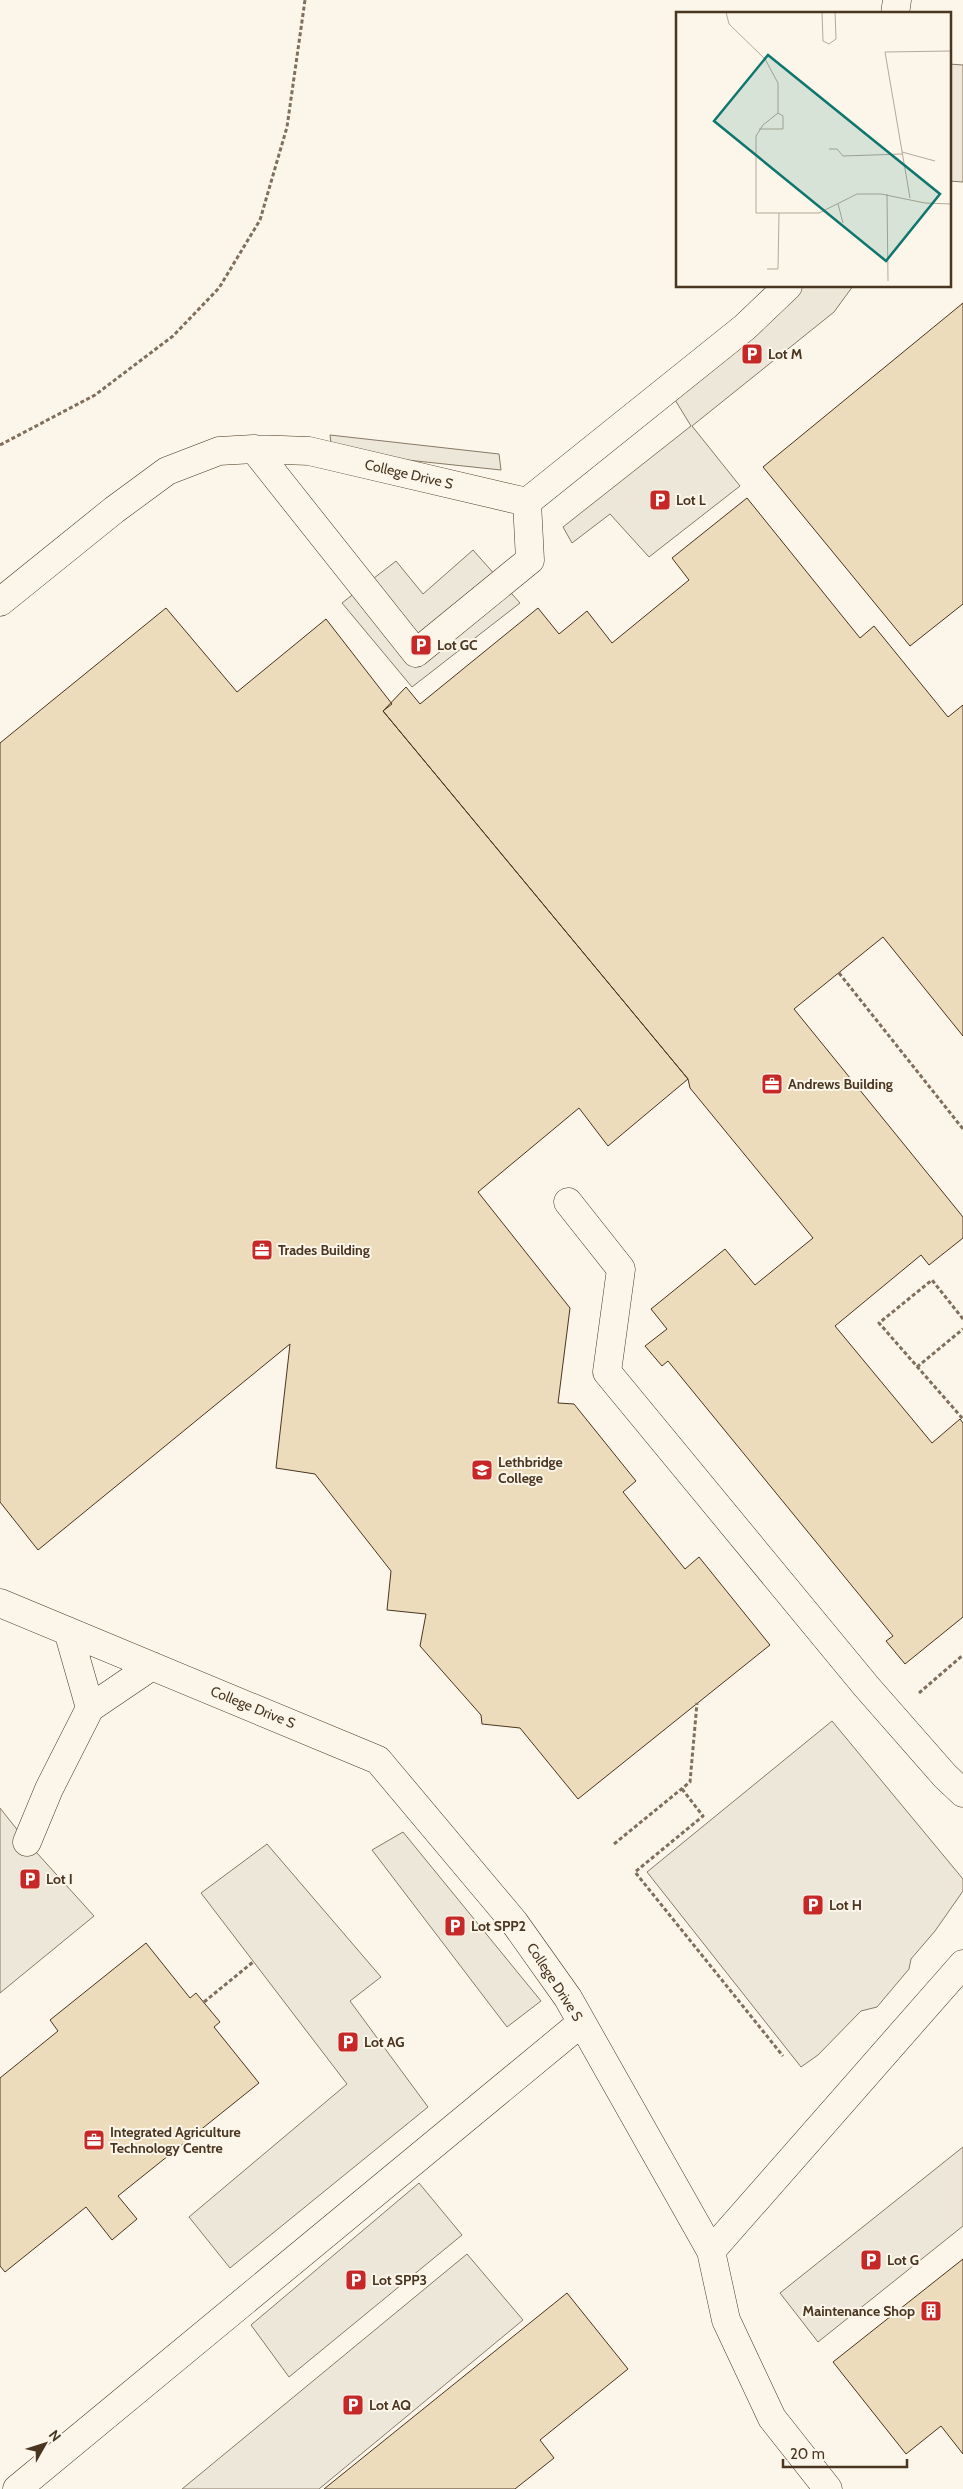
<svg xmlns="http://www.w3.org/2000/svg" width="963" height="2489" viewBox="0 0 963 2489" font-family="Cabin,sans-serif">
<style>
.parking{fill:#ede7d9;stroke:#887966}
.building{fill:#ecdcbc;stroke:#4a3520}
.lines{fill:none;stroke-linecap:round;stroke-linejoin:round}
.minor-casing{stroke:#4a3520;stroke-width:29}
.path{stroke:#7f6f5c;stroke-width:3;stroke-dasharray:4 2.5;stroke-linecap:butt}
.minor{stroke:#fbf6e9;stroke-width:28}
.labels{text-anchor:middle;stroke-width:4;stroke-linejoin:round;paint-order:stroke}
.poi-label{font-size:14px;font-weight:bold;fill:#4a3520;stroke:#fbf6e9;text-anchor:start}
.street-label{font-size:14px;fill:#4a3520;stroke:#fbf6e9}
.inset-road{fill:none;stroke:#b4a999;stroke-width:1}
.view{fill:#0f766e;fill-opacity:0.15;stroke:#0f766e;stroke-width:2.5}
.inset-edge{fill:none;stroke:#4a3520;stroke-width:2.5}
</style>
<rect width="100%" height="100%" fill="#fbf6e9"/>
<!-- parking -->
<path class="parking" d="M949,64l14,1v117l-14,-1z
M803,286h50l-19,26 -142,114 48,60 -91,71 -39,-43 -38,29 -9,-16 128,-101 -19,-31 103,-81z
M330,435l169,19 2,16 -169,-18z
M473,550l47,53 -108,84 -70,-84 54,-42 27,33z
M832,1721l131,158v12l-28,40 -24,28 -2,10 -32,38 -16,4 -43,44 -17,12 -154,-195z
M0,1808l27,34 67,74 -94,77z
M403,1832l138,169 -34,26 -135,-177z
M267,1844l114,133 -31,24 78,106 -198,161 -41,-51 158,-133 -146,-191z
M963,2147v79l-145,116 -38,-49z
M419,2183l43,52 -173,142 -38,-52z
M467,2254l56,66 -204,169h-137z"/>
<!-- building -->
<path class="building" d="M963,303v301l-53,42 -147,-179z
M747,498l113,140 14,-12 74,91 15,-12v331l-80,-99 -89,72 169,208v21l-34,27 -8,-10 -86,71 97,117 28,-24 3,4v194l-58,47 -19,-23 7,-5 -225,-275 -6,5 -17,-20 22,-17 -16,-20 74,-60 30,36 58,-47 -123,-150 -2,-9 -305,-368 23,-24 14,17 118,-96 21,26 28,-23 25,32 77,-63 -17,-22z
M166,608l71,84 89,-73 66,85 -9,7 305,368 -80,67 -29,-38 -101,84 92,116 -12,95 16,1 62,77 -13,11 62,77 14,-12 71,88 -192,154 -58,-71 -38,-4 -1,-9 -61,-69 6,-32 -39,-4 4,-39 -76,-97 -39,-6 14,-124 -252,206 -38,-48v-759z
M146,1943l44,55 6,-5 24,29 -6,5 45,56 -141,113 19,23 -25,21 -26,-33 -81,65 -5,-6v-188l58,-47 -8,-11z
M963,2259v195l-22,-28 -35,28 -73,-92z
M567,2293l61,76 -88,71 14,18 -39,31h-191z"/>
<g class="lines">
<!-- minor casing -->
<g class="minor-casing">
<path id="minor" d="M895,14l2,-14
M254,449l162,204 114,-93 -3,-58
M0,602l114,-92 53,-39 52,-20 35,-2 55,2 218,51 218,-175 43,-41
M568,1202l53,67 -14,103 259,314 79,90 18,17
M0,1603l378,157 136,162 54,76 143,253 15,69 46,98 56,71
M68,1631l22,77
M27,1842l22,-53 41,-81 62,-42
M711,2251l252,-287
M17,2489l564,-466"/>
</g>
<!-- path -->
<path class="path" d="M0,445l95,-50 78,-59 46,-48 41,-68 27,-93 18,-127
M839,973l124,156
M963,1319l-31,-39 -53,43 84,96
M917,1367l46,-38
M919,1693l44,-38
M682,1789l21,27 -68,56 148,184
M614,1844l76,-62 7,-79
M204,2002l49,-40"/>
<!-- minor -->
<use href="#minor" class="minor"/>
</g>
<!-- icons -->
<defs>
<g id="parking-square" transform="scale(1.125)"><rect x="-9" y="-9" width="18" height="18" rx="4" fill="#c62828" stroke="#fbf6e9"/><path d="M-3.5-5.5H1a3.5 3.5 0 0 1 0 7H-1V5.5H-3.5ZM-1-3.4V-.6H.8a1.4 1.4 0 0 0 0-2.8Z" fill="#fff"/></g>
<g id="office-square" transform="scale(1.125)"><rect x="-9" y="-9" width="18" height="18" rx="4" fill="#c62828" stroke="#fbf6e9"/><path d="M-6-3h4V-5.5h4V-3h4V5H-6ZM-1-4.5V-3h2v-1.5ZM-6 0V1H6V0Z" fill="#fff"/></g>
<g id="university-square" transform="scale(1.125)"><rect x="-9" y="-9" width="18" height="18" rx="4" fill="#c62828" stroke="#fbf6e9"/><path d="M0-5L7-2L0 1L-7-2ZM-4 1L0 2.5L4 1V4Q0 6-4 4Z" fill="#fff"/></g>
<g id="building-square" transform="scale(1.125)"><rect x="-9" y="-9" width="18" height="18" rx="4" fill="#c62828" stroke="#fbf6e9"/><path d="M-4-6H4V6H1V3H-1V6H-4ZM-2.5-4.3h1.7v1.8h-1.7ZM.8-4.3h1.7v1.8H.8ZM-2.5-1h1.7V.8h-1.7ZM.8-1h1.7V.8H.8Z" fill="#fff"/></g>
</defs>
<g fill-rule="evenodd">
<use href="#parking-square" x="752" y="354"/>
<use href="#parking-square" x="660" y="500"/>
<use href="#parking-square" x="421" y="645"/>
<use href="#office-square" x="772" y="1084"/>
<use href="#office-square" x="262" y="1250"/>
<use href="#university-square" x="482" y="1470"/>
<use href="#parking-square" x="30" y="1879"/>
<use href="#parking-square" x="813" y="1905"/>
<use href="#parking-square" x="455" y="1926"/>
<use href="#parking-square" x="348" y="2042"/>
<use href="#office-square" x="94" y="2140"/>
<use href="#parking-square" x="871" y="2260"/>
<use href="#parking-square" x="356" y="2280"/>
<use href="#building-square" x="931" y="2311"/>
<use href="#parking-square" x="353" y="2405"/>
</g>
<g class="labels">
<!-- poi labels -->
<g class="poi-label">
<text x="768" y="359">Lot M</text>
<text x="676" y="505">Lot L</text>
<text x="437" y="650">Lot GC</text>
<text x="788" y="1089">Andrews Building</text>
<text x="278" y="1255">Trades Building</text>
<text x="498" y="1467">Lethbridge<tspan x="498" dy="16">College</tspan></text>
<text x="46" y="1884">Lot I</text>
<text x="829" y="1910">Lot H</text>
<text x="471" y="1931">Lot SPP2</text>
<text x="364" y="2047">Lot AG</text>
<text x="110" y="2137">Integrated Agriculture<tspan x="110" dy="16">Technology Centre</tspan></text>
<text x="887" y="2265">Lot G</text>
<text x="372" y="2285">Lot SPP3</text>
<text x="915" y="2316" text-anchor="end">Maintenance Shop</text>
<text x="369" y="2410">Lot AQ</text>
</g>
<!-- street labels -->
<g class="street-label">
<text transform="translate(409 474) rotate(13)" y="5">College Drive S</text>
<text transform="translate(253 1707) rotate(22)" y="5">College Drive S</text>
<text transform="translate(555 1982) rotate(57)" y="5">College Drive S</text>
</g>
</g>
<!-- overview -->
<g transform="translate(676 12)">
<rect width="275" height="275" fill="#fbf6e9"/>
<path class="inset-road" d="M50,0l3,12 36,35 13,24v30l-15,12 -7,11v77h63l38,-19h24l44,9 26,1M146,0l1,29 6,3 7,-5 -1,-27M83,117h24v-13l-5,-3M153,137h8l6,7 59,-2M226,140l33,9M211,182l1,87M234,186l-25,-146 66,-1M162,192l5,19M91,257h11l1,-56"/>
<path class="view" d="M92,43l172,139 -54,67 -172,-140z"/>
<rect width="275" height="275" class="inset-edge"/>
</g>
<!-- north arrow -->
<g transform="translate(45 2444) rotate(51)" stroke="#fbf6e9" stroke-width="4" paint-order="stroke">
<path d="M0-4L9 19L0 12L-9 19Z" fill="#4a3520"/>
<text y="-8" font-size="14" font-weight="bold" text-anchor="middle" fill="#4a3520">N</text>
</g>
<!-- scale -->
<path d="M783 2459v8h124v-8" fill="none" stroke="#4a3520" stroke-width="2.5"/>
<text x="790" y="2459" font-size="15" fill="#4a3520" stroke="#fbf6e9" stroke-width="4" paint-order="stroke">20 m</text>
</svg>
